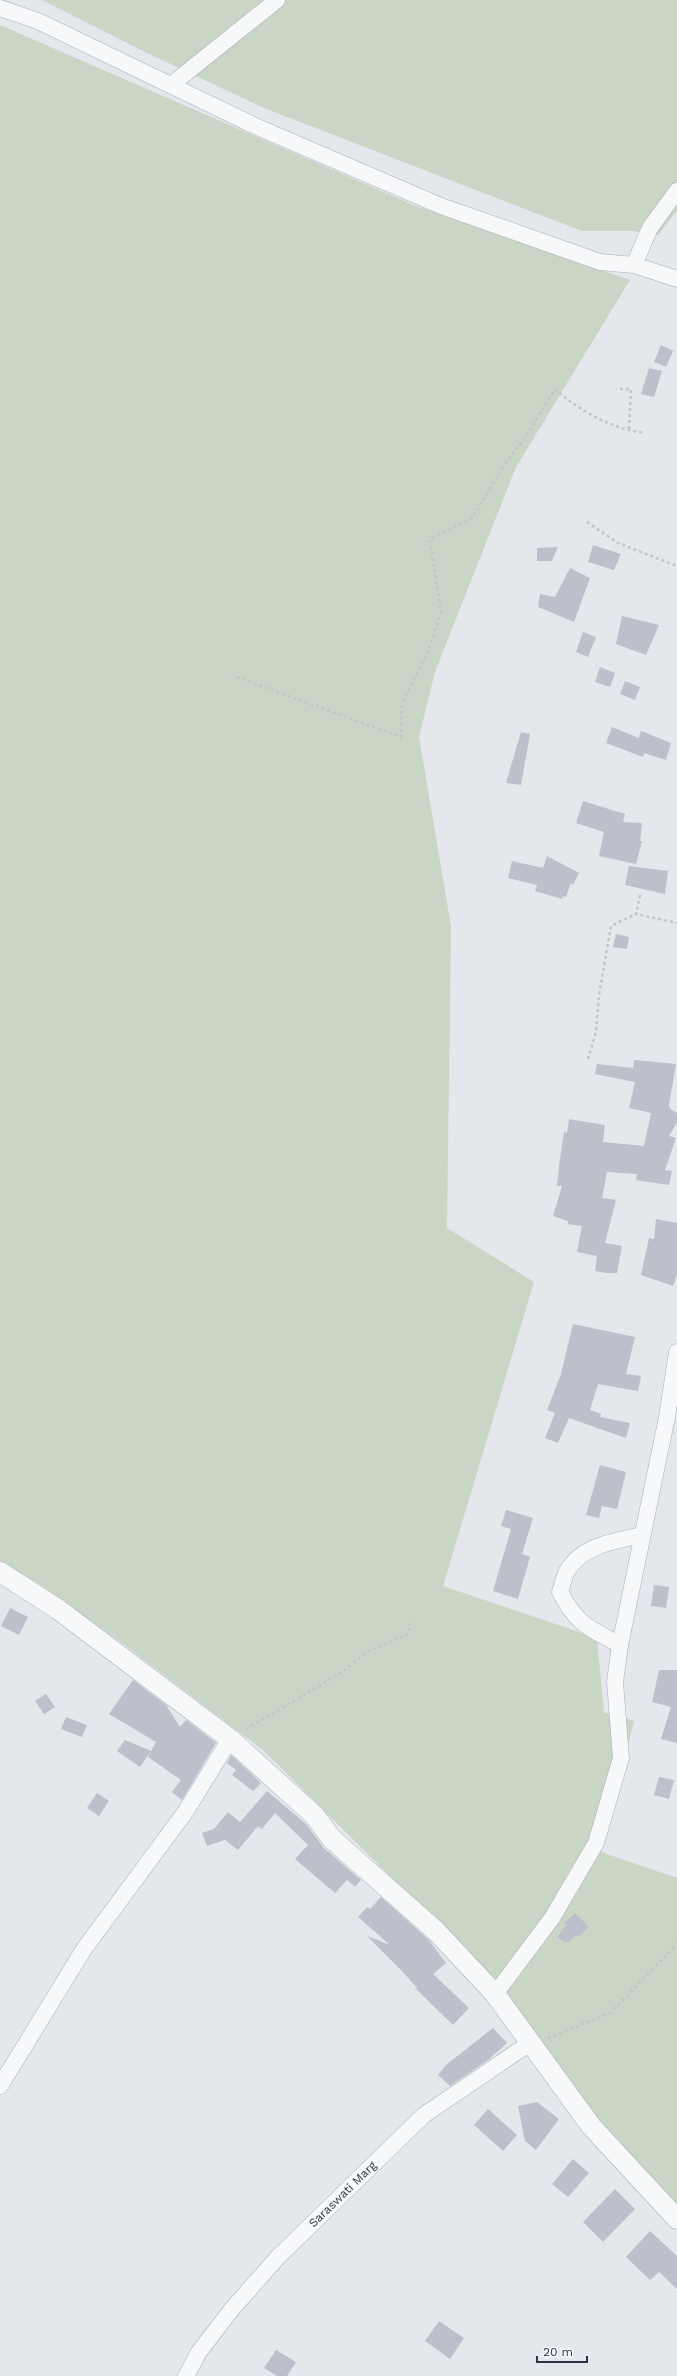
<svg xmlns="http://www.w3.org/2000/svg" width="677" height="2376" viewBox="0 0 677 2376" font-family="'Work Sans',sans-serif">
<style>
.green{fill:#c9d6c5}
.building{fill:#bbc0ca}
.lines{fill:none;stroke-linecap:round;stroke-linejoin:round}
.minor-casing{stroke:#a9aeb7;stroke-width:17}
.tertiary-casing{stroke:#a9aeb7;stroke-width:21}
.path{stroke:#c2c5cb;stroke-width:2.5;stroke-dasharray:3 3;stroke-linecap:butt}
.minor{stroke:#f7f8fa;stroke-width:16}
.tertiary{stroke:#f7f8fa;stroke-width:20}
.labels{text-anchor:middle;stroke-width:3;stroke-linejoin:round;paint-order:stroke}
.street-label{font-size:12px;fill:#2b3445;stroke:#f4f6f9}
</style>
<rect width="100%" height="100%" fill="#e4e7ec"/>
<!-- green -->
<path class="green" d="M42,0h635v211l-19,24 -24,-4h-52l-318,-123 -119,-56z
M0,25l416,181 214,74 -114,187 -81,205 -16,65 32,189 -4,302 87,54 -91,304 154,52 7,74 30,9 -33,131 76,26v342l-273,-330 -141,-140 -141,-107 -82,-58 -40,-24z"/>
<!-- building -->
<path class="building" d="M661,345l12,6 -7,16 -12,-5z
M649,368l13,3 -8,26 -13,-3z
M593,545l28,9 -7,16 -26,-8z
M558,547l-6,14h-15v-13z
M570,568l20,10 -16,44 -36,-15 2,-13 15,3z
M622,616l37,9 -13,30 -30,-11z
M583,632l13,5 -8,20 -12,-5z
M600,667l15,6 -5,14 -15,-5z
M625,681l15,6 -5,13 -15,-6z
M612,727l27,11 2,-7 30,12 -5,17 -22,-7 -1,4 -37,-14z
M521,732l9,2 -9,51 -15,-2z
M583,801l42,13 -2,8 19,1 -2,18h2l-6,23 -37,-8 5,-24 -28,-9z
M547,856l32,17 -6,12 -2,-2 -5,14 -3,-1 -1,3 -27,-8 2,-6 -29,-7 4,-17 31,7z
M629,866l39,5 -3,23 -40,-9z
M616,934l13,3 -2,12 -14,-2z
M634,1060l42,4 -7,41 1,4 7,4v9l-8,14 7,2 -11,32 7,1 -3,14 -33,-5 1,-6 -30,-2 -5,26 14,2 -11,43 17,3 -5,27h-10l-12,-2 2,-15 -20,-4 5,-26 -14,-2v-3l-15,-5 9,-30h-5l2,-20 5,-34 3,1 2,-14 36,6 -2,17 41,4 7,-33 -22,-5 6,-26 -40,-8 2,-10 36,4z
M656,1219l21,4v52l-4,11 -32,-11 8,-37 5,1z
M573,1324l62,13 -9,37 15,2 -3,15 -40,-7 -8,26 11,4 -1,3 30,6 -4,15 -57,-20 -11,25 -13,-5 10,-25 -8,-3 14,-36z
M600,1465l26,7 -9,37 -15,-3 -3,12 -13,-3z
M506,1510l27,8 -11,36 8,3 -12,42 -25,-8 18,-62 -10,-3z
M654,1585l15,2 -3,21 -15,-2z
M10,1608l18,9 -9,18 -18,-9z
M659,1670h18v73l-16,-4 10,-32 -19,-5z
M133,1680l33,25 14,22 6,-7 30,23 -34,57 -10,-8 9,-12 -33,-23 8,-15 -47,-28z
M46,1694l9,13 -11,7 -9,-13z
M66,1717l21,8 -5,12 -21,-8z
M125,1740l26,11 -11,16 -23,-16z
M231,1755l30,28 -8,8 -21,-16 4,-5 -9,-7z
M659,1777l15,3 -5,19 -15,-4z
M267,1791l39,33 18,24 37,32 -6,7 -8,-7 -12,13 -40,-34 13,-14 -33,-32 -13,16 -4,-3 -20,24 -13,-10 -18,6 -5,-13 12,-4 14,-17 12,10z
M97,1793l12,8 -10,15 -12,-8z
M381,1897l47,42 18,24 -13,11 36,34 -16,17 -37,-36 1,-1 -15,-17 -35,-35 23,9 -32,-28 9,-10 3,2z
M575,1913l14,14 -11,10 -2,-2 -7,7h-5l-7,-5 9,-12 -2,-2z
M493,2028l14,15 -19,17 -38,26 -12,-11 8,-10z
M537,2102l22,17 -23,31 -11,-9 -7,-35z
M488,2109l29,26 -14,16 -29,-26z
M573,2159l16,14 -21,24 -16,-13z
M615,2189l20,20 -32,33 -20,-20z
M650,2231l27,25v33l-18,-17 -9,8 -24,-23z
M439,2321l25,17 -14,21 -25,-18z
M276,2350l20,12 -9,14h-10l-13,-8z"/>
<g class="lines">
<!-- minor casing -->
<g class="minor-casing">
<g id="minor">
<path d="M0,8l38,13 215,104 188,81 159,56 34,3 43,14"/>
<path d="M171,85l106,-85"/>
<path d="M634,265l16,-37 27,-37"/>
<path d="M620,1645c-32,-18 -42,-19 -60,-53 2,-6 4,-15 7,-21 15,-26 48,-30 75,-36"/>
<path d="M495,1994l57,-76 44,-75 25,-85 -6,-76 5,-37 47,-228 10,-65"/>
<path d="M0,2086l84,-137 102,-138 44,-72"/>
<path id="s1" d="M186,2376l13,-24 33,-43 46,-52 146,-142 106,-72"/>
</g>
</g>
<!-- tertiary casing -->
<g class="tertiary-casing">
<path id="tertiary" d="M0,1572l59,38 171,129 85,77 17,23 104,92 59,63 96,132 86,93"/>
</g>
<!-- path -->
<path class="path" d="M620,389h11l-2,42
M587,522l31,21 59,23
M237,677l164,60 1,-34 26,-51 13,-39 -11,-74 42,-21 33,-54 23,-31 27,-44c25,22 55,39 89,44
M640,895l-4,19 41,9
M588,1059l8,-27 3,-37 12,-69 25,-12
M246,1729l95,-56 27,-22 39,-16 4,-12
M548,2038l62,-25 67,-69"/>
<!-- minor -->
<use href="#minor" class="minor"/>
<!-- tertiary -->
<use href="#tertiary" class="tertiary"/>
</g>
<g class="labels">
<!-- street labels -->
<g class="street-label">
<text dy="4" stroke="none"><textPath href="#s1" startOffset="241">Saraswati Marg</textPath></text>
</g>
</g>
<!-- scale -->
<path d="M537 2356v6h50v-6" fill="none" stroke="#2b3445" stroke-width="2"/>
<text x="543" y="2356" font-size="12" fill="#2b3445" stroke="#f4f6f9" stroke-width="3" paint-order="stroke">20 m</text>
</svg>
